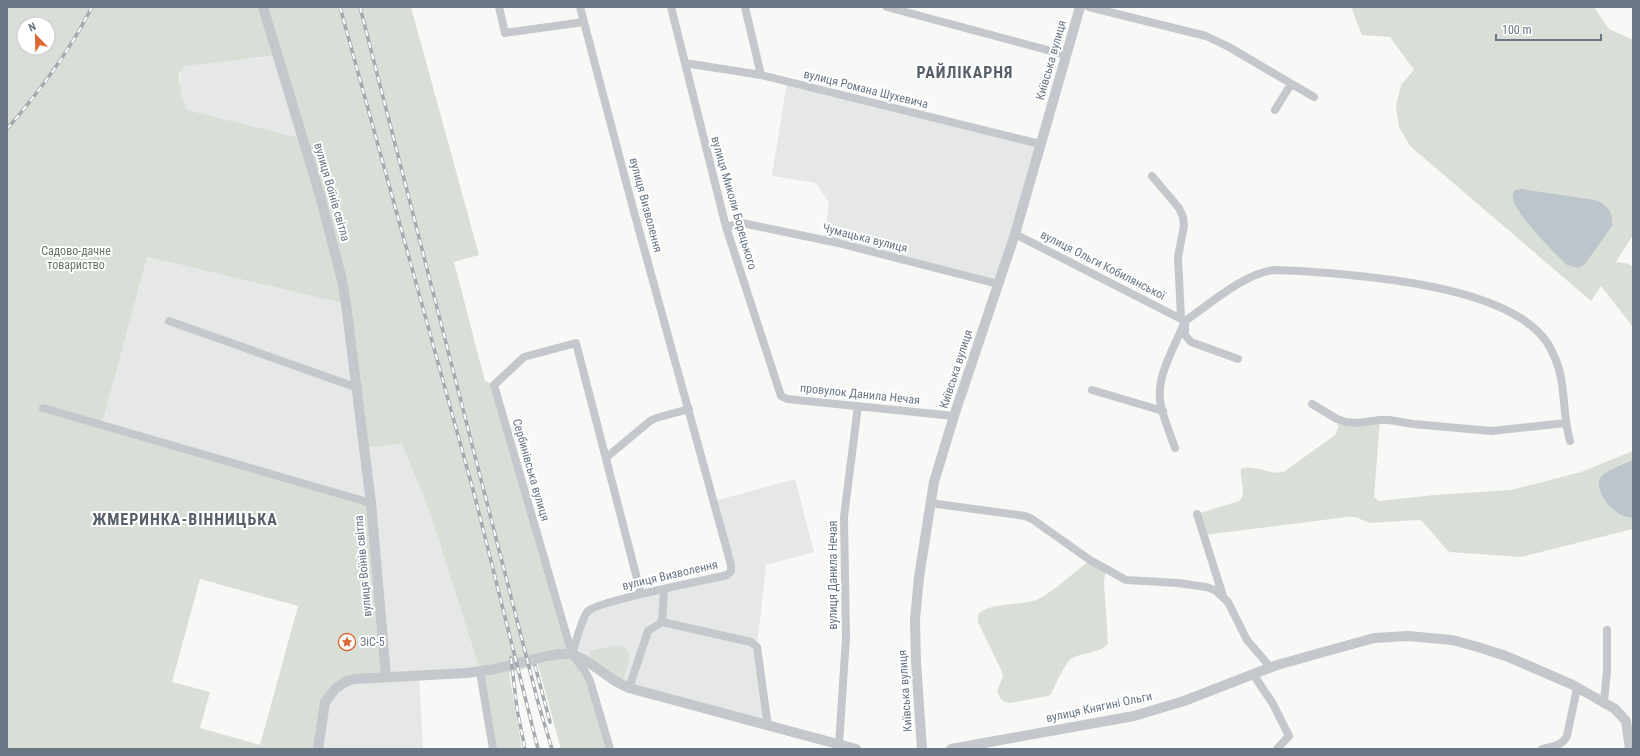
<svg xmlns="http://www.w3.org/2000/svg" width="1640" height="756" viewBox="0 0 1640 756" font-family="'Roboto Condensed',sans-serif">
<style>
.built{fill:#e6e7e7}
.green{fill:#d9dfd7;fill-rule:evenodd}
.water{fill:#bcc5cb}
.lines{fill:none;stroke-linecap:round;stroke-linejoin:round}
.minor{stroke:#c4c7cb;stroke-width:8}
.tertiary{stroke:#c4c7cb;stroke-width:10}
.rail-casing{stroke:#a5aab0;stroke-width:3.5}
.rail{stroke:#fff;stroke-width:2;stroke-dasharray:6;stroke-linecap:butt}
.labels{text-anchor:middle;stroke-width:4;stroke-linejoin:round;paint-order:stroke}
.street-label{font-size:12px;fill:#697685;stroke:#fff}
.park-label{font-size:12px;fill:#667763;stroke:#fff}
.poi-label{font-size:12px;fill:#697685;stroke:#fff;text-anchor:start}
.district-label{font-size:16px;font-weight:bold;letter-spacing:1px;fill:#56606a;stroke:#fff}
</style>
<rect width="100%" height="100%" fill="#f8f8f6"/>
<!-- built -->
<path class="built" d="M279,55l24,85 -116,-30 -8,-22 2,-16 1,-4 4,-2z
M787,82l253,62 -42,140 -174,-44 5,-37 -13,-20 -44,-7z
M147,257l199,47 19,144 37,-4 27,66 51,162 -61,3 4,74h-105l5,-40 13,-21 50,-12 -284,-251z
M795,479l19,73 -48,13 -9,82 11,79 -139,-38 -57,-34 16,-43 143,-40 -17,-70z"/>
<!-- green -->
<path class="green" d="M8,7h403l68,248 -25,7 31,119 9,4 78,269 9,12 29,83h-49l-23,-84 -29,8 13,76h-29l-13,-78 -51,-161 -27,-66 -37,4 -19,-144 -199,-47 -45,168 269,78 15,173 -24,2 -31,15 -13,56h-311zM24,24h24v24h-24zM278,55l25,84 -116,-29c-4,-11 -15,-37 -1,-44zM200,579l98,27 -38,139 -60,-17 10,-36 -38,-10z
M1351,7h243l15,22 24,11v195l-17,27c7,1 11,0 17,5v60l-32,-41 -10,15 -181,-155 -11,-19 -3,-21 5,-21 13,-15 -24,-33 -28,-2z
M1337,419l43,1 -6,77 5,4 55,-6 77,-5 70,-18 52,-21v78l-112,28 -71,-5 -3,-2 -25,-29 -5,-1 -47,3 -15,-6h-8l-143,18 -7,-21 42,-13c9,-8 0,-22 2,-32 14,-6 30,8 44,2l50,-36 3,-8z
M1090,560l16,9 -2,13 4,61c-7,11 -26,9 -37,16 -6,4 -16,27 -20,35l-3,2 -38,7c-8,-1 -11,-5 -13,-12l6,-15 -1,-4 -24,-50v-5l1,-4c14,-11 40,-7 57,-13 18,-8 38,-28 54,-40z
M615,645l9,2 5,7 1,5 -9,25 -30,-20 -1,-9 1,-4z"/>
<!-- water -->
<path class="water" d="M1521,189l74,11c13,5 18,12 17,26l-27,38 -7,4 -11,-3c-12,-11 -51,-51 -54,-66 -1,-4 0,-6 2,-9z
M1633,460v58c-6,-1 -13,-3 -18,-7 -8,-6 -20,-22 -15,-33 4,-7 25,-14 33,-18z"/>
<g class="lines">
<!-- minor -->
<path class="minor" d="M499,7l6,26 79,-11
M671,7l55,220 55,169 6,3 167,17
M745,7l16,68
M887,7l179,48
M1089,7l117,29 23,11 85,50
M685,63l76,12 279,69
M1275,110l16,-26
M1152,176l27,32 4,9 1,9 -6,31 3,61
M726,227l16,-4 96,20 160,41
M1015,234l170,87
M169,321l189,67
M1185,321c25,-17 60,-48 89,-51 18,0 37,2 55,3 58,5 185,17 219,71 21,35 12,62 22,97
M1185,325v10l6,7 47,17
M1092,390l71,21
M1312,404l25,15 9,3 11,1 23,-3h9l24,4 79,7 74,-8
M43,408l328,95
M1175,448c-5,-15 -13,-32 -15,-48 -3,-27 16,-55 25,-79
M607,457l43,-36 6,-3 33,-9
M930,503l95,13 7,3 58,41 36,20 52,3 28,4 9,3 13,12 19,38 24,28
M1197,514l26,82
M662,622l2,-33
M572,654c3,-9 10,-37 16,-43 10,-10 118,-31 139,-36l4,-4v-6l-97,-353 -54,-205
M480,672l13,77
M1253,674l20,30 16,32 -12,13
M629,688l19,-57 14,-9 89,20 6,5 11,79
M1604,702l3,-31v-41
M839,745l7,-107 -2,-121 14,-111
M610,749l-20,-68 -4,-8 -14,-19 -78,-269 30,-28 52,-14 65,251
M1542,749c11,-3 20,-3 25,-13l10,-48"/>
<!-- tertiary -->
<path class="tertiary" d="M263,7l56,185 23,88 4,24 25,199 15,173
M318,749l7,-47 11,-14 11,-7 7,-2 113,-6 28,-4 52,-13 13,-2h12l13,6 30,21 14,7 227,61
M922,749l-6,-87 -1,-42 4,-43 15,-95 20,-66 61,-182 65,-227
M951,749l183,-33 50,-15 93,-36 97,-27 34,-2 44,4 26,7 28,9 67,29 42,24 11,12 4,28"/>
<!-- rail casing -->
<g class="rail-casing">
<path id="rail" d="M340,7l135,490 63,252
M360,7l179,699 13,43
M7,129c33,-38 62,-77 85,-122
M511,658l6,51 8,40
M535,666l15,56"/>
</g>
<!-- rail -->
<use href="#rail" class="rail"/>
</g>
<!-- icons -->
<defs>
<g id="sight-ring" transform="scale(0.9)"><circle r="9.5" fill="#fff" stroke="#da6734" stroke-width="1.5"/><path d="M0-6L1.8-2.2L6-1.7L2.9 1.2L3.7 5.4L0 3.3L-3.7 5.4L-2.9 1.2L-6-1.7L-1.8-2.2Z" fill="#da6734"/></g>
</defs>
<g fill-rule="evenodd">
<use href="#sight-ring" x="347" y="642"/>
</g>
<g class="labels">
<!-- street labels -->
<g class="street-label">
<text transform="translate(1051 60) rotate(-74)" y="4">Київська вулиця</text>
<text transform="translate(866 89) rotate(14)" y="4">вулиця Романа Шухевича</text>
<text transform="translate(332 192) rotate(74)" y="4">вулиця Воїнів світла</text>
<text transform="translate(734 203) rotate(74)" y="4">вулиця Миколи Борецького</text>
<text transform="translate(646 205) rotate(75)" y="4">вулиця Визволення</text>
<text transform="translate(865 238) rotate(14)" y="4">Чумацька вулиця</text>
<text transform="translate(1103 265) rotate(27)" y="4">вулиця Ольги Кобилянської</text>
<text transform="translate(956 369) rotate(-72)" y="4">Київська вулиця</text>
<text transform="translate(860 394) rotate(6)" y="4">провулок Данила Нечая</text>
<text transform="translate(531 470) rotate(74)" y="4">Сербинівська вулиця</text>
<text transform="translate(363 566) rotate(-95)" y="4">вулиця Воїнів світла</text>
<text transform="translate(670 575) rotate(-13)" y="4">вулиця Визволення</text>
<text transform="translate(833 575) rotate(-90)" y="4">вулиця Данила Нечая</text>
<text transform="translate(905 691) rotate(-94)" y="4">Київська вулиця</text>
<text transform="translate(1099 707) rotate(-12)" y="4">вулиця Княгині Ольги</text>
</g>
<!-- park labels -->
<g class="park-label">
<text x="76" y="255">Садово-дачне<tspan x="76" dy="14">товариство</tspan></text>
</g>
<!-- poi labels -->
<g class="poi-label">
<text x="360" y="646">ЗіС-5</text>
</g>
<!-- district labels -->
<g class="district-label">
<text x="965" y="78">РАЙЛІКАРНЯ</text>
<text x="185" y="525">ЖМЕРИНКА-ВІННИЦЬКА</text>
</g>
</g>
<!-- border -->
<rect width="1640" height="756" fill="none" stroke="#697685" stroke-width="16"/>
<!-- north arrow -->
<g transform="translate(36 36) rotate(337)"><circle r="19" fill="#ffffff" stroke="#c3c8ce"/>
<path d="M0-3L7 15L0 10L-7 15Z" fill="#da6734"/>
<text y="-6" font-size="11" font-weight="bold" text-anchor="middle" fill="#697685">N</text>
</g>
<!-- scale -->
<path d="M1496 34v6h105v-6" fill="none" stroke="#697685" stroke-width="2"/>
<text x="1502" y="34" font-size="12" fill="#697685" stroke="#ffffff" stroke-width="3" paint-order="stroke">100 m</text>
</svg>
